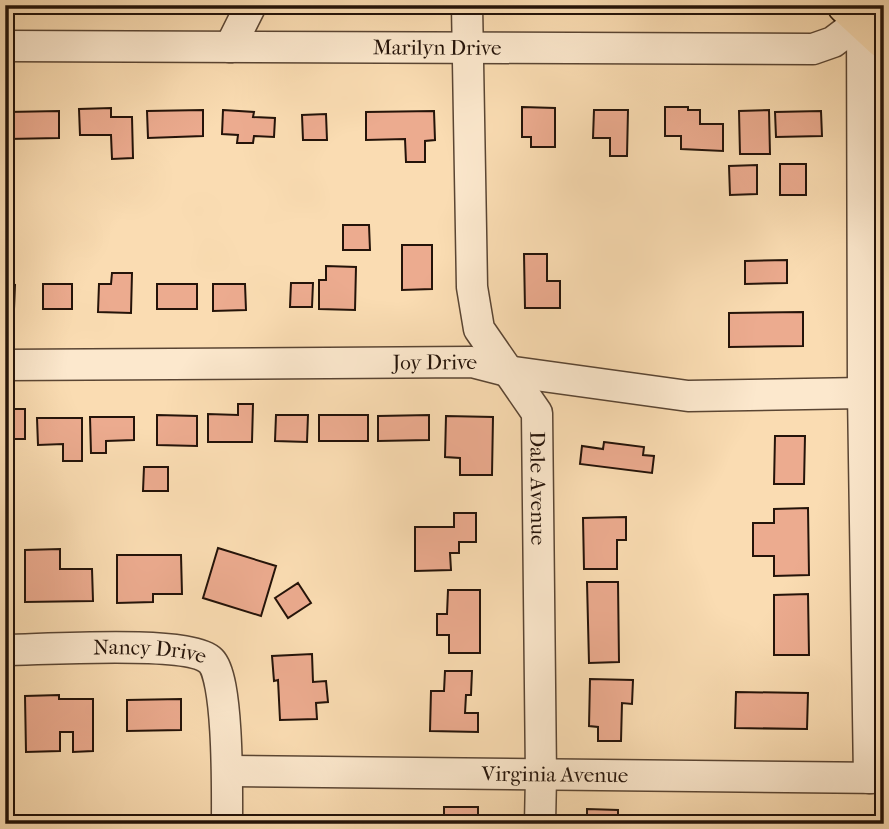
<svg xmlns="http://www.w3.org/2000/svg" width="889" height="829" viewBox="0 0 889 829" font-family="'IM FELL French Canon',serif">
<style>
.building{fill:#ecab8f;stroke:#241309;stroke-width:2}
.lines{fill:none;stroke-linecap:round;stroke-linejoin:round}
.minor-casing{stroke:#5a4533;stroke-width:33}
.major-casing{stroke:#241309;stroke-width:40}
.minor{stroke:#fce8cd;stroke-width:30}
.major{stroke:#fadcb2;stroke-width:37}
.labels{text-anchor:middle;stroke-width:5;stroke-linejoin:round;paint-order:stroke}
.street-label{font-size:21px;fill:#241309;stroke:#fce8cd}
</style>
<rect width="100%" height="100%" fill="#fadcb2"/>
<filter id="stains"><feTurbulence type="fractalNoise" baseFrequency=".00286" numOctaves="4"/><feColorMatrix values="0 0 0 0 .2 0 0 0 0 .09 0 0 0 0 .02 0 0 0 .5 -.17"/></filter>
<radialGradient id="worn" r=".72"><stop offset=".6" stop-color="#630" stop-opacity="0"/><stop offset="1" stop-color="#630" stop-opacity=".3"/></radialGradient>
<!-- building -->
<path class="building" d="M522,107l33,1v39h-24v-10h-9z
M665,107h23v3h12v14h23v27l-42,-2v-13h-16z
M111,108v9h21l1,41 -21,1 -1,-24h-31l-1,-26z
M203,110v26l-55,2 -1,-27z
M223,110l31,2 -1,5 22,1 -1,19 -20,-1 -1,7h-16l1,-8 -16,-1z
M594,110h34l-1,46h-17v-18h-17z
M769,110l1,44h-30l-1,-43z
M59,111v27l-51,1v-27z
M434,111l1,29 -10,1v21h-19l-1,-23 -39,1v-28z
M821,111l1,25 -46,1 -1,-25z
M326,114l1,26h-24l-1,-25z
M780,164h26v31h-26z
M757,165v29l-27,1 -1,-29z
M343,225h26l1,25h-27z
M402,245h30v44l-30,1z
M524,254h23v27h13v27h-35z
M787,260v23l-42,1v-23z
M326,266l30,1 -1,43 -36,-1v-29h7z
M112,273h20l-1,40 -33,-1 1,-28h12z
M291,283h22l-1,24h-22z
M5,284l10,1 -1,24h-9z
M43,284h29v25h-29z
M157,284h40v25h-40z
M213,284h32l1,26 -33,1z
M803,312v34l-74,1v-34z
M238,404h15l-1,38h-44v-28l30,1z
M5,409h20v30h-20z
M157,415l40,1v30l-40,-1z
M276,415h32l-1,27 -32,-1z
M319,415h49v26h-49z
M429,415v25l-51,1v-25z
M446,416l47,1 -1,58h-32v-17l-15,-1z
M90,417h44v23l-28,1v12h-15z
M37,418h45v43h-19v-17l-25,1z
M775,436h30l-1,48h-30z
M604,442l40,5 -1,8 11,1 -2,17 -72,-9 2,-18 21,3z
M144,467h24v24h-25z
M808,508l1,67 -35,1v-20h-21v-33h21v-14z
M454,513h22v29h-17v11h-9l1,17 -36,1v-44h39z
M626,517v23h-9v29h-33l-1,-51z
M218,548l58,18 -15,50 -58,-18z
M60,549v20h32l1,32 -68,1v-52z
M117,555h64l1,39h-29v8l-36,1z
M587,582h31l1,80 -30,1z
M298,583l13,20 -23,15 -13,-20z
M448,590h32v63h-31v-18h-12v-21h10z
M808,594l1,61h-35v-60z
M312,654l1,28 13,-1 2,21 -12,1 1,16 -37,1 -2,-40 -4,1 -2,-25z
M445,671h27l-1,24h-5l-1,18h13v19l-48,-1 1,-40h13z
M590,679l43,1 -1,24 -10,-1 -1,38h-23v-14l-9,-1z
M736,692l72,1 -1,36 -72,-1z
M59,695v4h34v52l-20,1v-20h-13v19l-34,1 -1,-56z
M181,699v31l-54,1v-31z
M444,807h34v17h-34z
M587,809l31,1v14h-31z
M306,816v8h-31v-7z"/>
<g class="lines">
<!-- minor casing -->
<g class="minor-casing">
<g id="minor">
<path id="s1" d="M467,5l5,282 7,42 58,84 4,363 -1,48"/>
<path d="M862,6l1,387 6,385"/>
<path id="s2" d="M5,46l808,3 20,-7 29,-22"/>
<path d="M230,47l21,-42"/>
<path id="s3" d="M5,365l467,-3 35,9 181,25 175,-3"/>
<path id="s4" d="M5,650c36,0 184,-11 206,11 18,18 16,134 16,163"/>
<path id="s5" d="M228,771l656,7"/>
</g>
</g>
<!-- major casing -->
<g class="major-casing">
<path id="major" d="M846,5l38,35"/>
</g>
<!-- minor -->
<use href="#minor" class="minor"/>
<!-- major -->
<use href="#major" class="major"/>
</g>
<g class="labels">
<!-- street labels -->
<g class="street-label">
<text dy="7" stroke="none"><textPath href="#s2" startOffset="432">Marilyn Drive</textPath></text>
<text dy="7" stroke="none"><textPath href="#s3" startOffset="430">Joy Drive</textPath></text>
<text dy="7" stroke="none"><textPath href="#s1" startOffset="502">Dale Avenue</textPath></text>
<text dy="7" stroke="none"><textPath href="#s4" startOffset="145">Nancy Drive</textPath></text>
<text dy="7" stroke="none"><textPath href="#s5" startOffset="327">Virginia Avenue</textPath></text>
</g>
</g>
<!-- margin -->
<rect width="889" height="829" fill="none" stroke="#fadcb2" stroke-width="28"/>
<rect x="7" y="7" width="875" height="815" fill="none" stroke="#241309" stroke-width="3.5"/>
<rect x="14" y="14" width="861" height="801" fill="none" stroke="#241309" stroke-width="2"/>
<rect width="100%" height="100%" filter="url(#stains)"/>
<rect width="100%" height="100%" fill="url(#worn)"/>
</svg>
